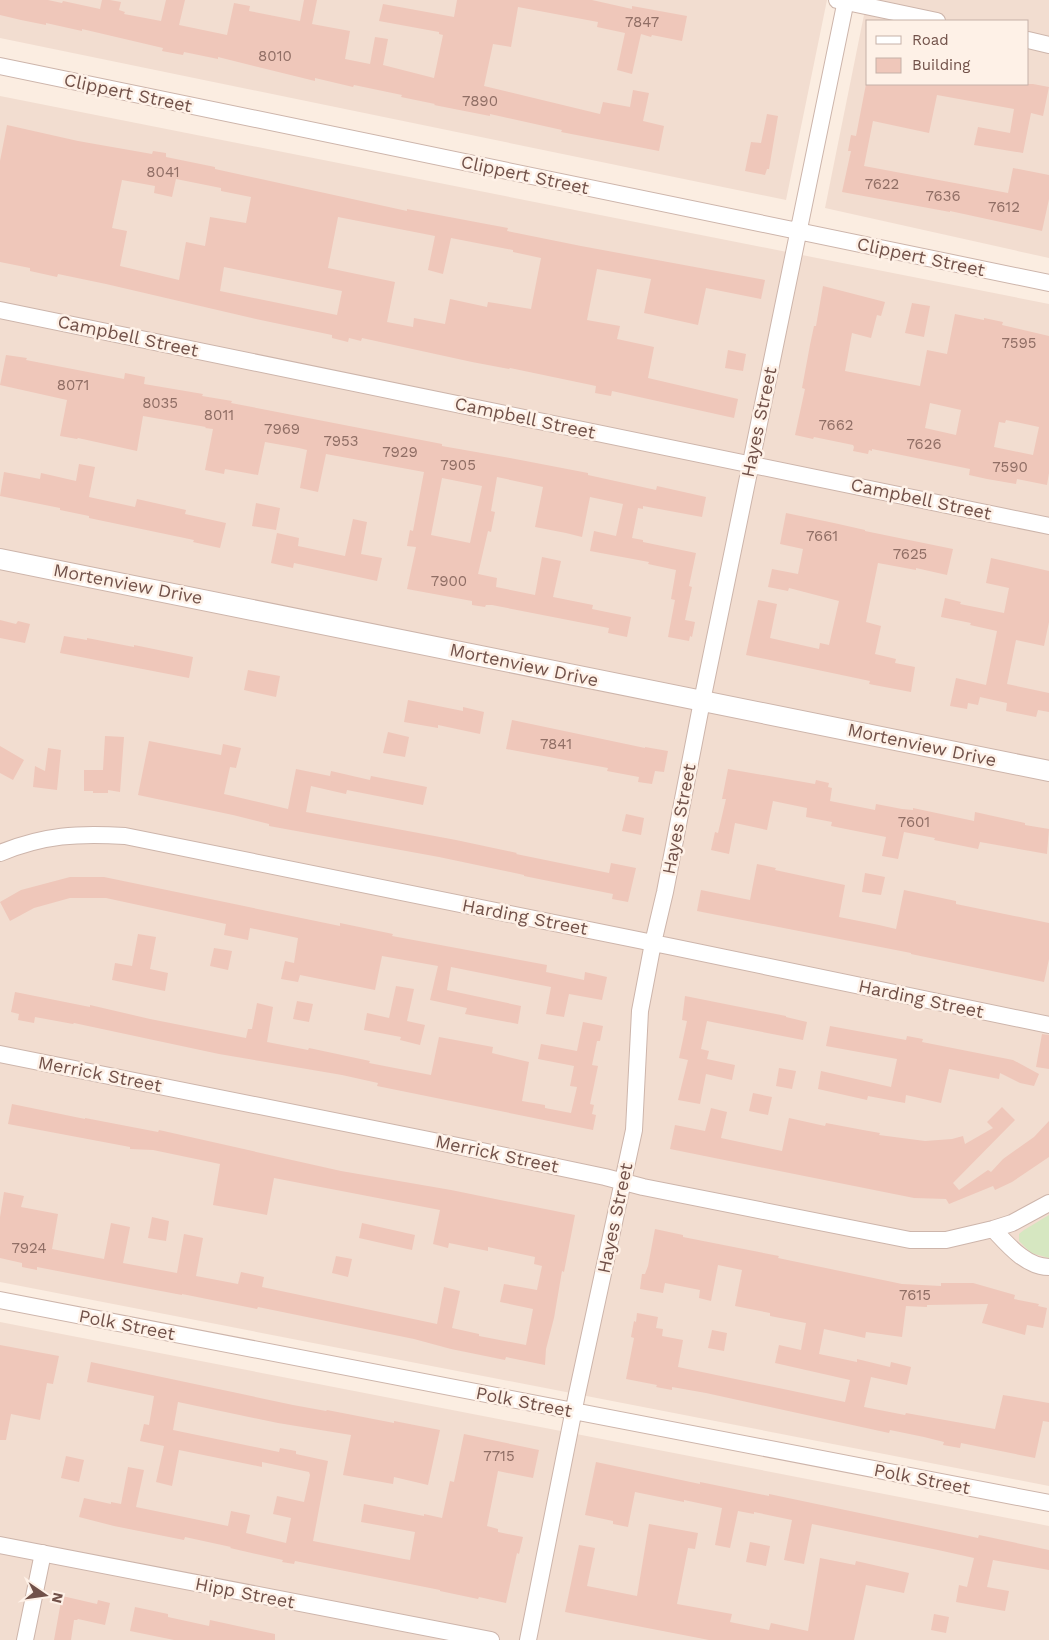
<svg xmlns="http://www.w3.org/2000/svg" width="1049" height="1640" viewBox="0 0 1049 1640" font-family="'Work Sans',sans-serif">
<style>
.residential{fill:#f2ddd0;fill-rule:evenodd}
.green{fill:#d6e7c1}
.building{fill:#efc7ba;fill-rule:evenodd}
.lines{fill:none;stroke-linecap:round;stroke-linejoin:round}
.minor-casing{stroke:#cdb5ab;stroke-width:18}
.tertiary-casing{stroke:#cdb5ab;stroke-width:22}
.minor{stroke:#fff;stroke-width:16}
.tertiary{stroke:#fff;stroke-width:20}
.labels{text-anchor:middle;stroke-width:5;stroke-linejoin:round;paint-order:stroke}
.number-label{font-size:15px;fill:#906e65}
.street-label{font-size:18px;fill:#715149;stroke:#fef1e7}
</style>
<rect width="100%" height="100%" fill="#fbede1"/>
<!-- residential -->
<path class="residential" d="M0,0h827l-41,200 -786,-162z
M867,0h182v258l-224,-50zM868,21h160v63h-160z
M0,96l1049,208v1182l-1049,-204z
M0,1322l1049,204v114h-1049z"/>
<!-- green -->
<path class="green" d="M1049,1215v43l-18,-5 -12,-12v-7l5,-4z"/>
<!-- building -->
<path class="building" d="M0,0h48l14,3 1,-2 37,8 2,-9h8l11,2 -2,8 6,2 -1,2 37,7 5,-21h19l-6,25 48,10 7,-32 16,3 -1,5 51,10 4,-21h13l-5,24 38,7 -5,28 25,5 5,-27 13,2 -5,26 51,13 9,-43 -4,-1v-2l-60,-11 4,-17 71,13 3,-17h135l40,9v-3l55,10 -5,25 -30,-6 -1,2 -10,-3 -9,40 -15,-4 8,-37 -28,-6 1,-5 -80,-15 -7,40 -18,-3 -9,42 116,28 3,-12 27,5 3,-17 16,3 -6,28 21,5 -5,25 -98,-19 1,-2 -72,-16v2l-56,-11 1,-1 -34,-7 1,-2 -48,-10 -1,2 -38,-9v3l-97,-24v2l-34,-7 -1,3 -21,-4 1,-3 -81,-19v2l-36,-8v2l-25,-5 -21,-5z
M866,84h167l16,3 -6,29 -12,-3 -8,40 -49,-8 4,-18 32,6 4,-24 -77,-14 -8,38 -56,-12 -9,45 144,27 5,-25 36,7v24l-7,32 -92,-20v1l-108,-20 9,-41h-3l3,-16 5,1z
M767,114l11,2 -9,53h-2l-2,6 -20,-4 6,-29 10,1z
M7,125l71,16 74,13 1,-3 13,2v4l49,10v2l192,42v-2l74,14 27,5 -1,3 74,15 184,34 -4,19 -55,-11 -8,37 -54,-12 7,-34 -54,-10 -10,51 33,6 -3,13 37,8 -6,31 90,21 -4,19 -122,-27 -1,5 -16,-3 1,-7 -86,-18 -1,1 -37,-7 -110,-24 -1,3 -12,-3 -1,4 -16,-4v-3l-76,-16 -150,-35 -48,-10 -1,3 -27,-6v-3l-30,-6v-101zM176,179l45,9v3l30,6 -5,26 -36,-6 -5,29 -19,-4 -7,38 -59,-14 7,-35 -15,-3 10,-48 33,6 -1,7 18,4zM338,217l97,19 -7,34 15,4 8,-36 62,12v2l28,6 -10,51 -43,-7 -1,5 -37,-8 -5,25 -31,-6 -1,9 -26,-5 8,-40 -67,-14zM224,267l118,24 -5,24 -117,-24z
M823,286l62,16 -4,14 -4,-1 -6,23 -19,-5 -7,38 75,15 7,-36 20,4 8,-40 29,6v-2l19,4 -1,3 47,11v137l-2,12 -30,-6 -1,5 -29,-5 -18,-4 1,-6 -98,-20v2l-3,-1 -1,4 -15,-3 1,-4 -1,-2 -39,-8 -1,2 -18,-4 10,-46 -3,-1 8,-43 4,-19h2zM930,403l31,7 -5,25 -31,-7zM1006,420l33,7 -6,28 -39,-8 5,-25 6,1z
M912,303l18,3 -6,31 -19,-4z
M728,350l18,4 -3,17 -18,-3z
M6,355l21,3 -1,2 98,19 1,-6 20,4 -1,7 59,10 -1,2 30,5 -1,2 211,41v2l68,12 78,15v2l68,15 1,-4 49,11 -4,20 -59,-11v3l-5,-1 -6,30 11,2v2l53,11 -7,33 3,1 -7,33 10,2 -3,15 -2,-1 -1,5 -21,-4 7,-37 -4,-1 5,-29 -28,-6 1,-2 -59,-11 4,-20 22,5 7,-32 -33,-7 -8,40 -16,-4 -31,-6 8,-40 -46,-10 -6,34 4,1 -4,20 -3,-1 -10,43 19,4 -1,9 39,8 7,-38 19,4 -8,36 40,8 -1,4 39,8 -4,20 -19,-4 1,-5 -117,-23h-6l-1,2 -13,-2v-4l-65,-12 9,-42 -9,-1 3,-16 3,1 11,-59 -98,-18 -8,38 -18,-4 7,-38 -8,-2 -34,-6 -7,33 -33,-6 -1,5 -19,-4 8,-41 -8,-1 1,-1 -63,-11 -6,35 -59,-13 -1,1 -17,-3 7,-36 -67,-15zM442,478l40,8 -12,57 -39,-8z
M79,464l16,3 -6,30 46,10 2,-8 49,11 -1,4 41,9 -6,25 -27,-6 1,-2 -105,-22v-2l-29,-6v-2l-60,-12 4,-24 36,7 1,-6 35,8z
M256,503l24,5 -4,22 -24,-4z
M786,513l48,10 31,7v1l88,18 -6,26 -31,-7v2l-38,-7 -12,59 15,4 -6,28 21,5 -1,4 20,4 -4,25 -42,-8 1,-3 -124,-26 12,-55 19,4 -7,34 49,11 1,-6 9,2 10,-44 -50,-13 -1,3 -20,-4 4,-18 26,5 5,-25 -23,-5z
M353,519l14,3 -6,32 21,4 -5,23 -83,-18 -1,5 -22,-5 6,-30 22,5 -1,8 47,10z
M991,558l58,13v51l-5,24 -28,-6 -9,44 42,9v19l-11,-2 -2,7 -30,-6 1,-8 -27,-6 -2,8 -10,-2 -1,6 -17,-3 6,-28 30,7 11,-54 -27,-6 1,-2 -30,-6 4,-19 16,4 -1,2 44,9 5,-25 -23,-5z
M0,620l16,4 2,-3 12,3 -5,19 -25,-5z
M64,636l23,4v-2l47,9v-2l59,12 -4,21 -129,-25z
M248,670l32,6 -4,21 -32,-7z
M408,700l55,11v-4l21,5 -4,22 -42,-9v3l-34,-6z
M512,720l133,28v-1l23,4 -4,21 -9,-1 -3,13 -14,-2 1,-5 -32,-6 1,-3 -102,-19z
M388,732l21,5 -4,20 -22,-4z
M105,736l19,1 -4,55 -12,-2v3h-15v-2h-9v-21h19z
M149,741l72,14 2,-11 18,4 -5,20 -6,-1 -6,27 64,15 8,-40 34,7 1,-5 39,9 1,-4 56,11 -4,18 -76,-15 -1,4 -35,-8 -5,26 150,28 61,13 -1,1 93,19 2,-10 25,5 -8,34 -16,-3 1,-5 -89,-18v-1l-85,-18 -170,-31v-2l-36,-9 -95,-20z
M0,746l24,14 -11,20 -13,-7z
M48,748l13,2 -4,40 -24,-3 2,-21 10,5z
M728,769l87,15 1,-4 13,3 -1,4 4,1 -2,13 45,9 1,-6 26,5 11,1v-2l61,13 1,-9 50,11v2l24,4 -2,25 -67,-12 -2,7 -44,-9 1,-2 -31,-6 -6,27 -16,-3 4,-19 -55,-11 1,-4 -26,-5 1,-9 -34,-7 -6,29 -32,-7 -6,31 -18,-4 4,-18 3,1 8,-34h-4z
M626,814l18,4 -3,17 -19,-4z
M757,864l19,4 -1,2 70,15 -6,32 40,8 17,4 8,-39 52,11v3l93,19v36l-5,23 -133,-28v-1l-214,-42 4,-21 49,10z
M865,873l20,4 -4,18 -19,-3z
M70,877h34l236,49v-3l53,11 -1,2 155,29 -1,7 38,8 1,-8 22,5 -5,23 -33,-6 -5,23 -18,-3 5,-27 -100,-20 -4,23 74,16 -3,18 -53,-10 2,-6 -37,-8 8,-34 -56,-10 -7,34 -75,-15 -2,7 -17,-3 4,-18 9,2 4,-25 -48,-10 -2,12 -24,-5 2,-11 -120,-26h-36l-36,10 -24,13 -10,-19 21,-12z
M138,934l18,3 -6,32 18,4 -3,18 -53,-11 3,-17 17,3z
M214,948l18,3 -4,19 -18,-4z
M396,986l18,3 -7,32 18,4 -5,20 -20,-5 1,-3 -37,-7 3,-17 22,5z
M15,992l75,15v-2l60,14 96,19 2,-9h4l5,-26 16,4 -6,35 41,8 1,-2 61,13 -1,2 62,12 8,-38 54,10 -1,6 37,9 -7,39 23,4v3l26,5 6,-26 -7,-1 4,-20 -36,-7 3,-15 36,7 6,-29 20,4 -3,15h-3l-5,24 6,1 -8,38 4,1 -2,9 4,1 -3,15 -216,-44 1,-3 -36,-8 -123,-21 -145,-31 -1,1 -38,-7 -1,6 -16,-3 1,-6 -8,-2z
M685,996l101,20v1l21,5 -4,18 -96,-19 -6,28 8,2 -2,8 28,6 -3,15 -26,-6 -6,30 -22,-4 10,-40 -9,-2 8,-37 -5,-1z
M297,1001l16,3 -4,18 -16,-3z
M830,1026l76,14 1,-4 16,3 -1,3 91,18 26,14 -5,12 -14,-3 -20,-10 -1,6 -50,-10 -8,34 -35,-8 -1,8 -37,-7 -1,4 -49,-11 3,-18 70,16 6,-28 -71,-13z
M1042,1034l7,1v34l-13,-2z
M779,1068l17,3 -4,18 -16,-3z
M753,1093l19,4 -4,18 -19,-4z
M12,1104l73,15v-1l73,14 1,-2 182,41 110,19 124,25 -11,57 -2,-1 -8,47 -8,31 -1,16 -39,-8 -1,3 -54,-11 -37,-10 -156,-32 -1,2 -75,-15v1l-37,-7 -108,-21v3l-15,-3v-4l-22,-5v-41l4,-25 20,4 -3,11 37,7 -6,35 52,10 7,-36 19,4 -7,36 54,10 7,-39 19,4 -7,38 42,8 3,-12 23,5 -2,10 175,37 7,-37 16,4 -8,37 27,6v2l47,9 7,-36 -33,-7 4,-18 33,6 5,-24 -8,-2 1,-7 -47,-10v4l-39,-8 -1,5 -15,-4 7,-34 -166,-32 -7,37 -54,-10 7,-41 -67,-14 -23,-1v-2l-122,-23z
M1002,1107l13,13 -62,63 6,7 29,-20 3,2 12,-13 31,-22 15,-16v36l-37,25 -17,8 -2,-4 -44,18 -3,-5 -32,-1 -244,-49 5,-24 30,6 6,-23 16,4 -6,26 61,13 7,-33 36,8 1,-3 37,7 17,3 -1,2 46,6 27,-2 11,-3 2,8 28,-16 -6,-6z
M152,1217l17,4 -3,20 -18,-3z
M362,1223l53,12 -3,15 -53,-12z
M655,1229l28,6v2l96,19 -1,2 124,26 39,2v-3h32l42,12 -1,4 25,5 -1,2 9,2 -4,20 -16,-3 -2,10 -43,-12 6,-19 -61,1v2l-21,-1 -4,31 -36,-5 -1,6 -41,-9 -5,25 38,8v-3l33,8 1,-5 20,5 -4,18 -36,-8 -7,30 41,8 1,-2 89,16 8,-34 46,8v19l-6,-1 -8,37 -74,-15 -1,5 -17,-3 1,-3 -20,-5 -34,-7 -1,3 -183,-40 -34,-6v3l-16,-3 1,-2 -31,-6 8,-41 -3,-1 3,-16 2,1 1,-9 21,4 -2,11 7,1 -1,7 21,4 -5,27 167,35 5,-22 -75,-17 4,-18 22,5 5,-27 -36,-7v-3l-35,-7 7,-36 -24,-5 -7,36 -12,-3 1,-8 -35,-7 -2,10 -23,-4 2,-15h3l3,-8z
M336,1256l16,3 -4,18 -16,-4z
M712,1330l15,3 -3,18 -16,-3z
M0,1345l59,11 -6,28 -6,-1 -7,37 -29,-6 -5,26h-6z
M91,1362l202,43 33,6 1,-1 67,13v-2l46,9 -12,55 -34,-8 -1,7 -50,-9 8,-40 -73,-12 -100,-21 -5,28 106,22 1,-4 16,3v3l32,7 -15,80 91,18 6,1 5,-28 -54,-10 3,-18 60,12v-2l18,4 8,-37 4,1 10,-48 75,16 -6,28 -35,-7 -11,55 11,3v3l25,5 -4,17 -2,-1 -11,50 -27,-6 -1,2 -38,-8v-1l-145,-29 -1,3 -12,-2 1,-2 -53,-12 1,-1 -46,-10 -1,3 -70,-14 -35,-9 5,-19 27,6v-2l10,2 7,-37 16,3 -8,37 92,19 3,-15 19,4 -4,18 40,10 5,-25 -18,-4 4,-18 27,6 6,-27 -1,-3 -47,-10v5l-83,-17 -7,36 -16,-4 8,-36 -24,-5 4,-17 5,1 5,-29 -67,-14z
M66,1456l18,4 -5,22 -18,-4z
M596,1462l104,22v-2l69,14v-2l162,34 47,10 1,-3 70,15v20l-56,-10 -6,27 22,4 -4,20 -49,-9 3,-17 8,2 7,-29 -36,-8 -126,-26 -8,40 -20,-4 8,-40 -38,-8v2l-16,-3 -8,37 -15,-3 7,-37 -38,-8v2l-49,-10 -7,35 -15,-3v-3l-28,-6z
M649,1524l49,9 -3,16 -7,-1 -11,56 55,10 -2,8 39,8 2,-7 37,8 12,-73 35,7 1,-4 53,12 -5,20 -38,-8 -12,55h-145l-144,-28 14,-67 16,3 -8,38 50,10z
M750,1542l20,4 -4,20 -20,-4z
M62,1596l35,8 1,-4 12,3 -5,22 -27,-6 -1,1h-3l-3,20h-17z
M135,1607l33,7v3l41,9 1,-6 65,14v6h-101l-44,-9z
M934,1614l15,3 -3,16 -15,-3z"/>
<g class="lines">
<!-- minor casing -->
<g class="minor-casing">
<path id="minor" d="M837,0l100,21
M1028,40l21,5
M0,66l1049,217
M0,310l1049,216
M0,853c44,-18 78,-20 125,-17l548,111 376,78
M0,1054l429,86 176,37 38,10 267,53h36l47,-11 19,-6 37,-20
M993,1229c15,16 33,38 56,38
M0,1300l1049,203
M0,1545l491,95
M25,1640l18,-87
M528,1640l49,-246 57,-264 6,-119 13,-68 12,-51 37,-191 144,-701"/>
</g>
<!-- tertiary casing -->
<g class="tertiary-casing">
<path id="tertiary" d="M0,559l1049,212"/>
</g>
<!-- minor -->
<use href="#minor" class="minor"/>
<!-- tertiary -->
<use href="#tertiary" class="tertiary"/>
</g>
<g class="labels">
<!-- number labels -->
<g class="number-label">
<text x="642" y="27">7847</text>
<text x="275" y="61">8010</text>
<text x="480" y="106">7890</text>
<text x="163" y="177">8041</text>
<text x="882" y="189">7622</text>
<text x="943" y="201">7636</text>
<text x="1004" y="212">7612</text>
<text x="1019" y="348">7595</text>
<text x="73" y="390">8071</text>
<text x="160" y="408">8035</text>
<text x="219" y="420">8011</text>
<text x="836" y="430">7662</text>
<text x="282" y="434">7969</text>
<text x="341" y="446">7953</text>
<text x="924" y="449">7626</text>
<text x="400" y="457">7929</text>
<text x="458" y="470">7905</text>
<text x="1010" y="472">7590</text>
<text x="822" y="541">7661</text>
<text x="910" y="559">7625</text>
<text x="449" y="586">7900</text>
<text x="556" y="749">7841</text>
<text x="914" y="827">7601</text>
<text x="29" y="1253">7924</text>
<text x="915" y="1300">7615</text>
<text x="499" y="1461">7715</text>
</g>
<!-- street labels -->
<g class="street-label">
<text transform="translate(128 93) rotate(12)" y="6">Clippert Street</text>
<text transform="translate(525 175) rotate(12)" y="6">Clippert Street</text>
<text transform="translate(921 257) rotate(12)" y="6">Clippert Street</text>
<text transform="translate(128 336) rotate(12)" y="6">Campbell Street</text>
<text transform="translate(525 418) rotate(12)" y="6">Campbell Street</text>
<text transform="translate(759 422) rotate(-78)" y="6">Hayes Street</text>
<text transform="translate(921 499) rotate(12)" y="6">Campbell Street</text>
<text transform="translate(128 584) rotate(11)" y="6">Mortenview Drive</text>
<text transform="translate(524 665) rotate(12)" y="6">Mortenview Drive</text>
<text transform="translate(922 745) rotate(12)" y="6">Mortenview Drive</text>
<text transform="translate(679 819) rotate(-79)" y="6">Hayes Street</text>
<text transform="translate(525 917) rotate(11)" y="6">Harding Street</text>
<text transform="translate(921 999) rotate(12)" y="6">Harding Street</text>
<text transform="translate(100 1074) rotate(11)" y="6">Merrick Street</text>
<text transform="translate(497 1154) rotate(12)" y="6">Merrick Street</text>
<text transform="translate(615 1218) rotate(-78)" y="6">Hayes Street</text>
<text transform="translate(127 1325) rotate(11)" y="6">Polk Street</text>
<text transform="translate(524 1402) rotate(11)" y="6">Polk Street</text>
<text transform="translate(922 1479) rotate(11)" y="6">Polk Street</text>
<text transform="translate(245 1593) rotate(11)" y="6">Hipp Street</text>
</g>
</g>
<!-- legend -->
<rect x="866" y="20" width="162" height="65" fill="#fef1e7" stroke="#c6b1a8"/>
<rect x="876" y="36" width="25" height="8" fill="#ffffff" stroke="#c6b1a8"/>
<text x="912" y="45" font-size="15" fill="#715149">Road</text>
<rect x="876" y="58" width="25" height="15" fill="#efc7ba" stroke="#c6b1a8"/>
<text x="912" y="70" font-size="15" fill="#715149">Building</text>
<!-- north arrow -->
<g transform="translate(45 1595) rotate(103)" stroke="#fef1e7" stroke-width="4" paint-order="stroke">
<path d="M0-4L9 19L0 12L-9 19Z" fill="#715149"/>
<text y="-8" font-size="14" font-weight="bold" text-anchor="middle" fill="#715149">N</text>
</g>
</svg>
